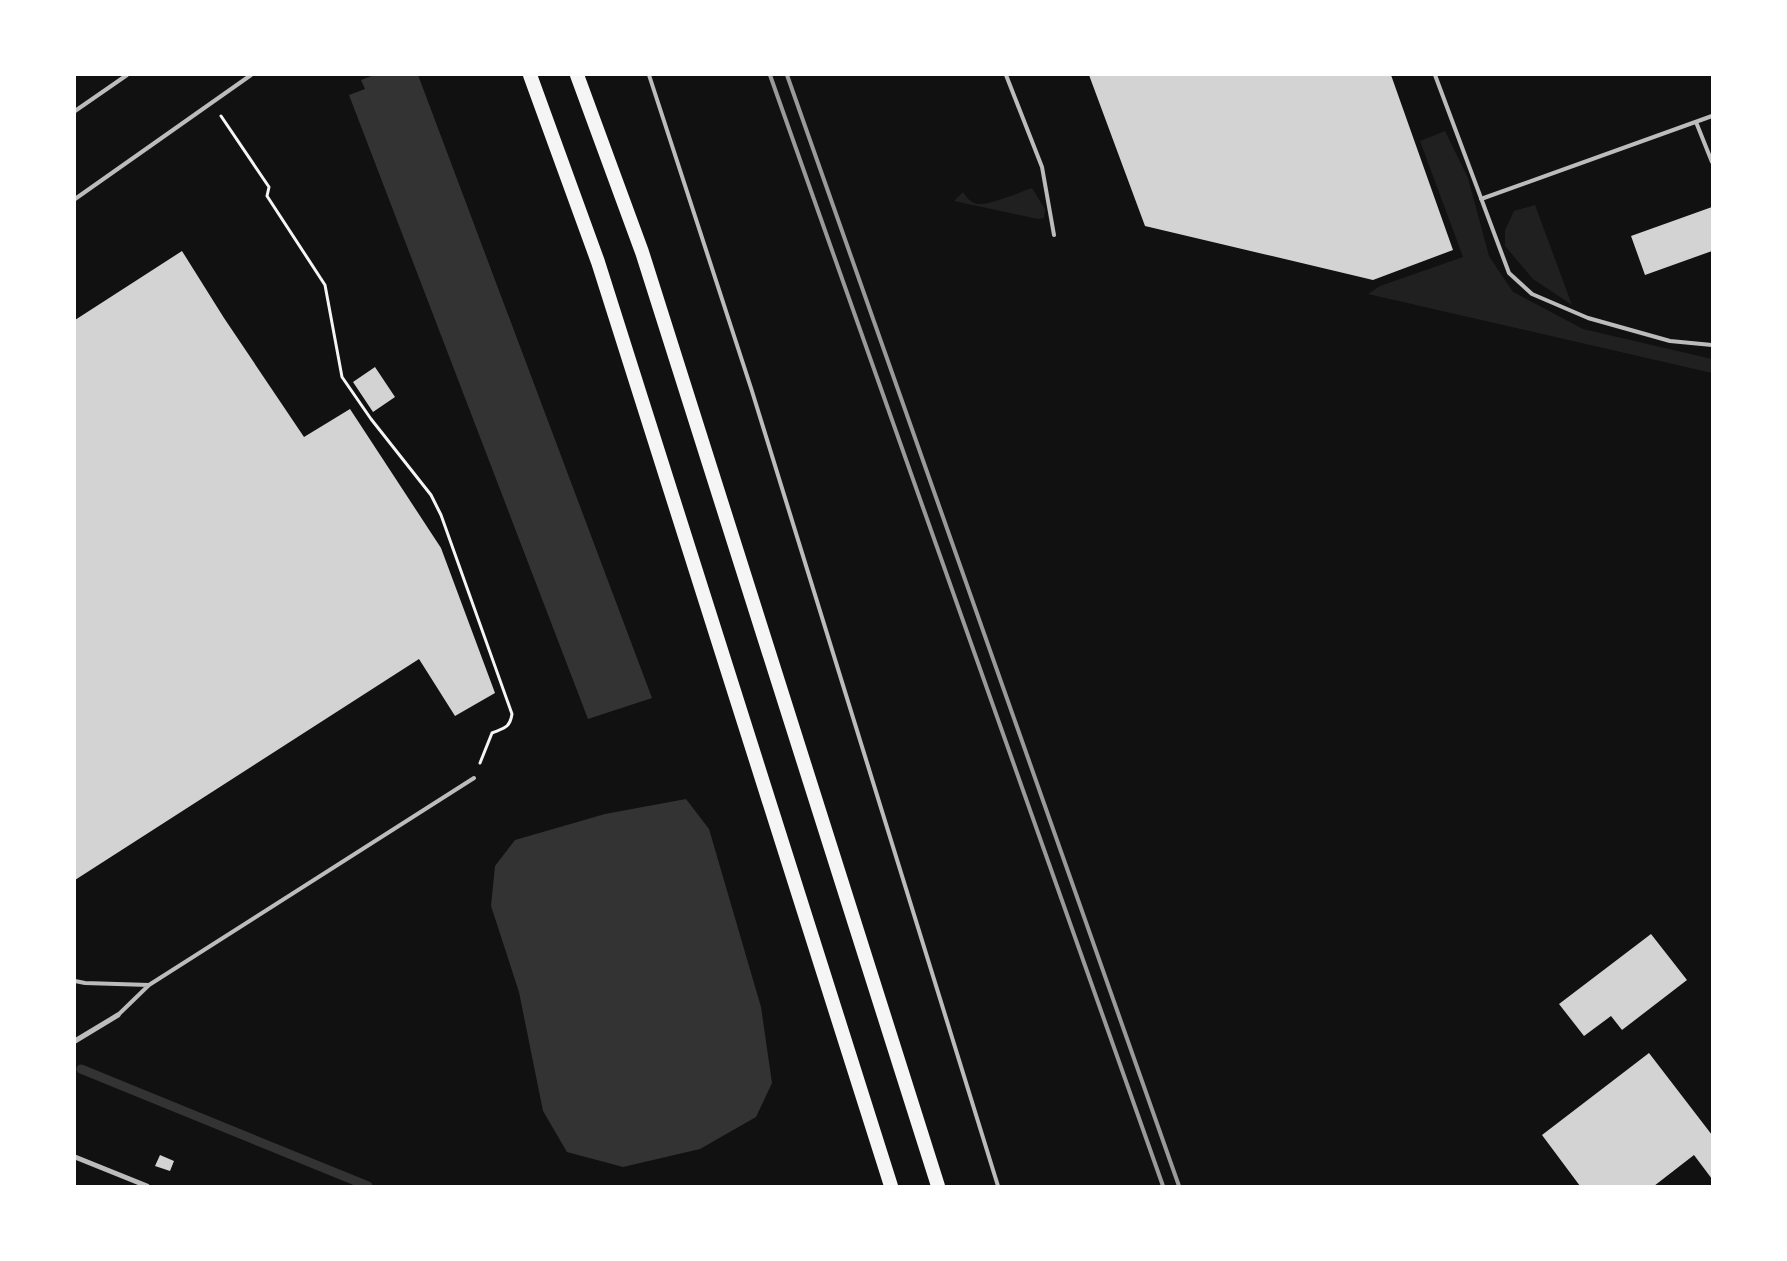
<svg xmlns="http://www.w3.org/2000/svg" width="1787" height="1261" viewBox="0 0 1787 1261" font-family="Raleway,sans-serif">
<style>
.green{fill:#202020}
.water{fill:#333}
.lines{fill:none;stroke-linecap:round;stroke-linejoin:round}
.stream{stroke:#333;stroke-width:9}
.building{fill:#d3d3d3}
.path{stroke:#f5f5f5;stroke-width:3}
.service{stroke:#bcbcbc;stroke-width:4}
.minor{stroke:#bcbcbc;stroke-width:5}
.trunk{stroke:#f5f5f5;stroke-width:14}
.rail{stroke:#9a9a9a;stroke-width:4}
</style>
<rect width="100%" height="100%" fill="#111"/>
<!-- green -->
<path class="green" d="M1445,131l23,47 21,78 24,36 70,37 129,30v14l-344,-79 12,-8 83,-29 -43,-116z
M1032,188l13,21 -1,9 -6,1 -84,-18 9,-9c4,6 8,11 15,12 12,1 42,-12 54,-16z
M1535,205l37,100 -39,-26 -28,-33v-16l9,-19z"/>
<!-- water -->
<path class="water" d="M374,75h44l234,623 -64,21 -239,-624 16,-6 -4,-9z
M686,799l23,30 52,178 11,76 -16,34 -56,32 -77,18 -56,-15 -24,-41 -24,-119 -28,-86 4,-40 20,-26 90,-26z"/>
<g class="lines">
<!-- stream -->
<path class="stream" d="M81,1069l287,117"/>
</g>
<!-- building -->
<path class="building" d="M1089,75h302l62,175 -80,30 -228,-54z
M1712,207v44l-67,24 -14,-39z
M182,251l42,67 80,119 46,-28 91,139 54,145 -40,23 -36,-57 -344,221v-560z
M375,367l20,30 -22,15 -20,-30z
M1651,934l36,46 -65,50 -11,-14 -27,20 -25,-32z
M1649,1053l63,82v44l-18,-24 -40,31h-74l-38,-51z
M160,1155l14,6 -4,10 -15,-5z"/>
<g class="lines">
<!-- path -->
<path class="path" d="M221,116l48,71 -2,9 58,89 17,92 29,42 60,76 10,20 71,199c-2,14 -8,14 -20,19l-12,30"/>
<!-- service -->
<path class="service" d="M649,75l102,313 247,798
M1006,75l36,92 12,68
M1435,75l74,198 23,21 56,24 82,23 42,4
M75,111l52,-36
M1696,122l16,40
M75,199l176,-124
M1481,199l231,-83
M75,981l10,2 64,2
M118,1015l31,-30 325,-207"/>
<!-- minor -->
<path class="minor" d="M75,1041l43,-26
M75,1157l72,29"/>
<!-- trunk -->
<path class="trunk" d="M530,75l68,187 293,924
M577,75l65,177 296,934"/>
<!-- rail -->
<path class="rail" d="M770,75l393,1111
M787,75l392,1111"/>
</g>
<!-- border -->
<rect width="1787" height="1261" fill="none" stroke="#ffffff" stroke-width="152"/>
</svg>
